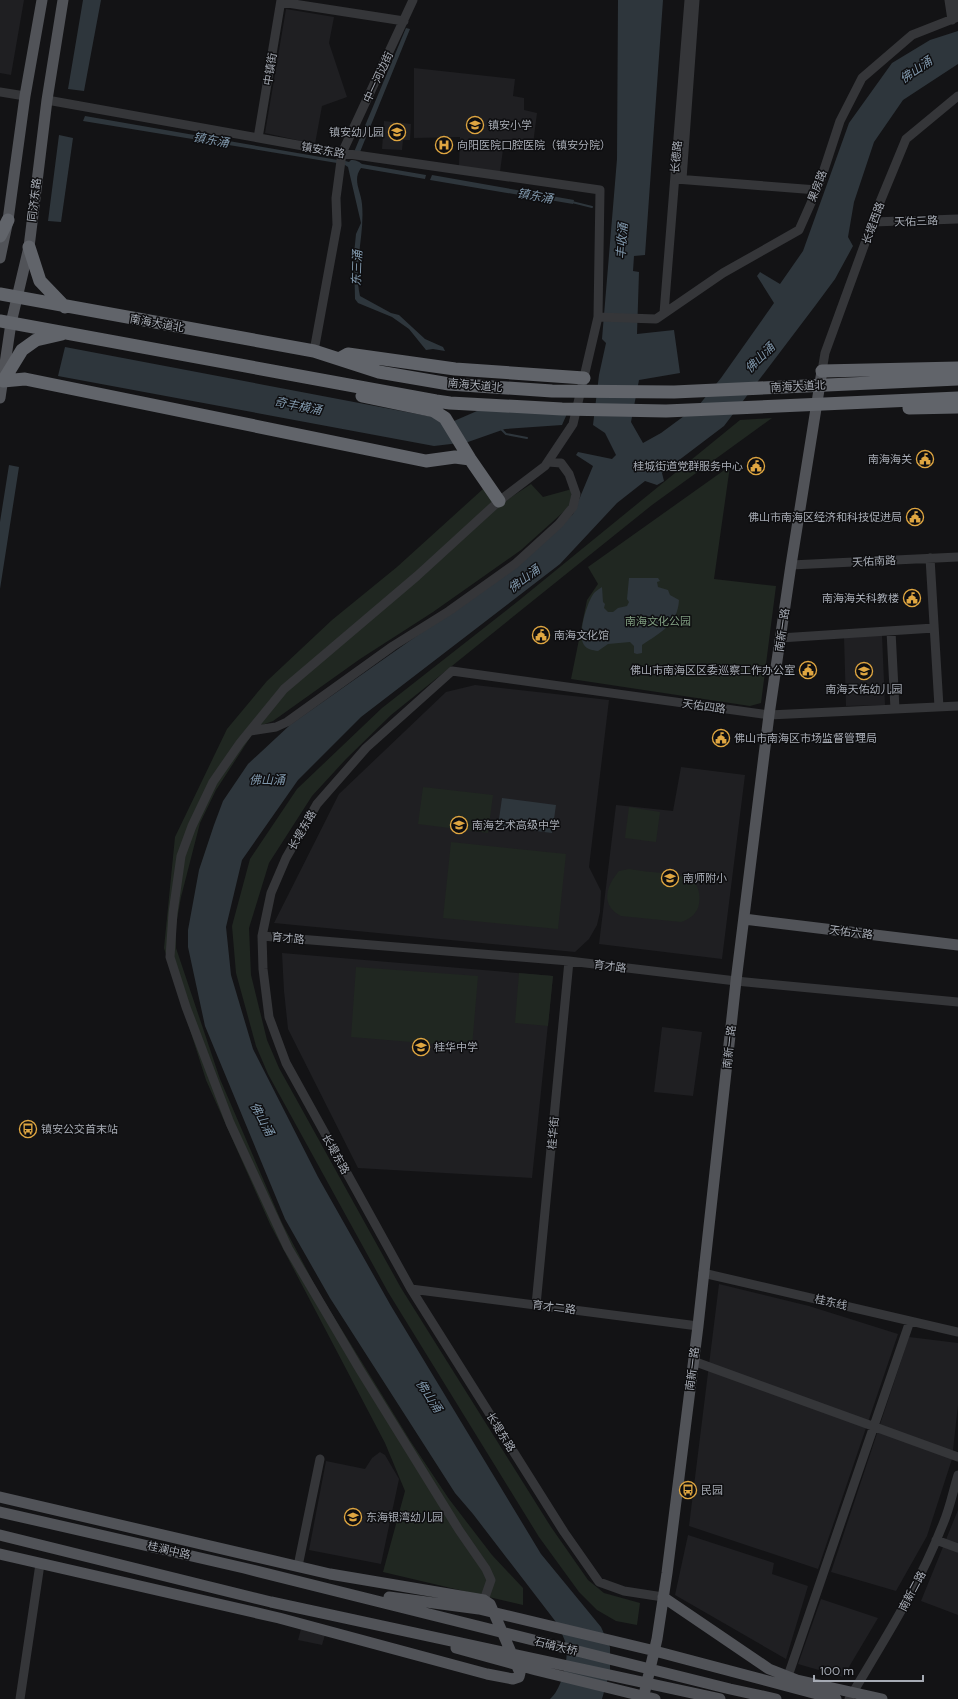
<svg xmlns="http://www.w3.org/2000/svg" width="958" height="1699" viewBox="0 0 958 1699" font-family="'DM Sans','Noto Sans SC',sans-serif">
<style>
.built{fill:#1f1f22}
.green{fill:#202721}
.water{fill:#2e363c}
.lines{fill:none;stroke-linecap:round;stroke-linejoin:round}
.stream{stroke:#2e363c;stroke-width:2}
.minor{stroke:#353639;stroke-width:9}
.major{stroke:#515358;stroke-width:11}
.highway{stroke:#61646a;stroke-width:13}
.labels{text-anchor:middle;stroke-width:3;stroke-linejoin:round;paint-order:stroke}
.street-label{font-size:11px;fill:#a6abb4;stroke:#0e0e10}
.poi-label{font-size:11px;fill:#a6abb4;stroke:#0e0e10;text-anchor:start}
.park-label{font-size:11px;fill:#7f9d80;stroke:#0e0e10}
.water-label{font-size:12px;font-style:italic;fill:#8098ac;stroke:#0e0e10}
</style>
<rect width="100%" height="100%" fill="#131315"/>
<!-- built -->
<path class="built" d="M0,0h24l-13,75 -11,-2z
M286,9l48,8 -5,26 18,54 -25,9 -7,38 -50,-11z
M414,68l101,11 -2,17 11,2v12l13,3 -4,31 -29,-2 -4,30 -41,-6 1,-29 -46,1z
M384,121l27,3 -1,16h-7l-1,10 -20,-1z
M882,635l3,70 -39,1 -2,-69z
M475,685l134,15 -20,167 12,24 -1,21 -3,13 -8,14 -14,13 -301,-29 65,-129 107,-102z
M681,767l64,8 -23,184 -123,-15 17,-139 57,6z
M282,953l271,23 -21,202 -174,-10 -70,-139 -4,-38z
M662,1027l40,5 -9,64 -39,-4z
M719,1284l90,22 89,28 -80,235 -129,-43z
M909,1337l49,6v62l-6,54 -25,77 -31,55 -65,-19z
M380,1452l5,3 14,24 -18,85 -72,-14 17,-89 39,8 7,-11z
M958,1510v105l-37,-14z
M688,1535l86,28 -2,11 36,12 -22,73 -111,-64z
M821,1599l57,19 -35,59 -45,-13z
M301,1629l24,6 -3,10 -24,-5z"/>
<!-- green -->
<path class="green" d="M772,418l-120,87 -261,210 -45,44 -34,37 -43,67 -20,65 2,47 16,65 12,28 122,220 150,239 37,53 16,13 36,10 -3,22 -21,-4 -19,-11 -18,-18 -40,-55 -151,-245 -120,-218 -12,-28 -20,-73 -4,-47 18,-67 47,-70 85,-81 135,-106 223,-182z
M730,466l-16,113 62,7 -15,117 -11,3 -179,-27 16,-79 11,-16 -10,-17z
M531,484l12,13 29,-8 -2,17 -49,44 -88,62 -73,47 -87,62 -16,6 -41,63 -16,33 -19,74 -5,28v23l44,131 62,144 36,68 93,151 38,57 43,56 31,33v17l-140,-33 22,-81 -20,-48 -115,-219 -64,-144 -42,-132 11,-111 52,-108 40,-48 65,-61 65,-53 86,-78 15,17z
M423,787l70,8 -5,38 -70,-9z
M629,807l31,5 -4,30 -31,-4z
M451,842l115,12 -8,75 -115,-11z
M629,869c11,2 23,3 34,4 20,3 40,4 36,31 -1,9 -10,16 -18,18l-60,-6c-21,-11 -15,-30 -2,-45z
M356,967l122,9 -6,71 -121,-10z
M519,973l34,3 -5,50 -33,-3z"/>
<!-- water -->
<path class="water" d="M83,0h18l-17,91 -16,-2z
M618,0h45l-18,255 -11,1 -1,15 6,1 -2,62 37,-4 6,43 -41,7 -8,42 12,21 18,-10 38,-28 22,-27 53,-75 -17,-27 3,-4 20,12 23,-33 46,-128 43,-60 38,-23 28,-9v33l-55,36 -29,42 -20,60 -6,35 5,9 -18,33 -20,27 -91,120 -62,47 2,8 -7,4 -12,-4 -28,22 -57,61 -199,153 -63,63 -56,80 -16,67 5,48 22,74 65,128 73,129 150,248 60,73 9,20v24l-8,28h-52c12,-10 19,-40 16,-55 -2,-6 -5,-12 -7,-18l-86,-112 -18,-21 -125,-195 -45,-79 -80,-193 -17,-79v-17l11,-60 15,-45 9,-24 25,-37 42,-39 233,-164 50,-47 20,-48 -17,-11 2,-3 34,7 4,-4 -11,-22 -12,-8 6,-50 7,-32 -4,-4 15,-180z
M406,28l4,1 -50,123h-6z
M85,116l253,44 -1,3 -254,-42z
M59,135l14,3 -12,84 -13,-1z
M342,160l7,2 2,-2c5,0 7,1 11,4l64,11 -1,4 -64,-11c-9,12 0,23 1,36 3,31 -9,61 -2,92l31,17 8,2 26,24 18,8 2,4 -12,-2 -7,1 -17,-21 -17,-12 -34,-14 -3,-4 -1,-45 2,-20 5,-11 -13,-56 -6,-4z
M432,175l142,25 -1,4 -143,-24z
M65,347l389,74 23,-10 25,-3 68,-1 -8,18 -57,4 -37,13 -34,4 -376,-70z
M9,465l10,2 -19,122v-67z
M629,578h29l2,3 -3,1 1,5 10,3 2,5 9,5c-1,24 -19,33 -37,45v8l-5,1 -3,-1v-7l-4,-4 -22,2 -10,7c-6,-1 -10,-1 -14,-6 -7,-10 3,-43 10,-52 2,-2 5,-4 8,-6l1,15 2,2 -1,4 4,4h5l5,-4 9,-2 2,-4 -2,-3z
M502,798l54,7 -4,28 -54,-7z"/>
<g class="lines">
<!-- stream -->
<path class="stream" d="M572,202l20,5
M501,429l5,5 21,4"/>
<!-- minor -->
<path class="minor" d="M949,0l3,20
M956,0l2,17
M281,2l123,19
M0,92l25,4
M47,100l295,53 258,37 -2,127 -25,107 -28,42 -46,35 -82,75 -133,113 -44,54 -27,39 -21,44 -11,30 -8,57 -3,44 16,50 44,116 58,125 72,122 99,160 27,39 5,11 -7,20
M258,138l23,-138
M676,179l141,11
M682,179l13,-179
M873,222l85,-3
M664,313l25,-313
M598,317l58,2 67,-46 76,-43 20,-45 21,-64 22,-43 50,-43 46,-18
M314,351l23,-126 -1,-27 6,-45 71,-153
M822,371l3,-18 55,-151 26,-63 52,-43
M930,558l9,149
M791,565l167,-8
M891,631l4,78
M780,638l154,-10
M250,731l26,-4 11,-5 106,-76 56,-35 66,-47 44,-40 14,-17 3,-13 -7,-20 -8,-11 -13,-1
M262,936l307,25 167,20 222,21
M703,1273l255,59
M411,1289l287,37
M536,1305l33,-344
M693,1361l265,96
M936,1540l22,8
M298,1566l22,-107
M663,1597l-39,-6 -25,-9 -35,-50 -153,-243 -125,-226 -17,-46 -6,-48 -1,-33 9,-43 15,-35 31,-54 49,-56 86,-77 317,44 189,-9
M788,1676l122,-355
M20,1699l20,-135
M849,1699c34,-57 70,-113 94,-175 7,-16 10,-33 15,-49"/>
<!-- major -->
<path class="major" d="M0,258l8,-38 17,-124 17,-96
M0,398l11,-75 18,-76 18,-147 16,-100
M744,919l214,26
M0,1497l330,77 154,26 6,4 30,69 -1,4 -6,2 -26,-5 -208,-56 -279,-64
M0,1512l244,56 486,121 46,10
M0,1535l271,67 449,97
M389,1597l90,12 172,41 185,49
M663,1597l106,72 28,11 85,19
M456,1648l80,22 119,29
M643,1699l14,-60 10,-66 31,-247 38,-345 33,-266 22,-150 31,-194"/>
<!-- highway -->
<path class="highway" d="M0,236l8,-16
M29,247l11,34 25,26
M0,294l314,57 65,21 70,12 103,7 122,1 284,-13
M0,321l436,80 14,2 112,6 104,2 292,-13
M339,359l9,-5 107,15 129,9
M822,371l136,-3
M3,381l22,-2 401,82 29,-4 15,2
M3,381l19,-31 14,-10 26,-6
M362,396l72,15 11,7 25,41 29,42
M909,408l49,-1"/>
</g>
<!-- icons -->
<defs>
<g id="school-ring" transform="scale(0.9)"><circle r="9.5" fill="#0e0e10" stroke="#dfa641" stroke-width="1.5"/><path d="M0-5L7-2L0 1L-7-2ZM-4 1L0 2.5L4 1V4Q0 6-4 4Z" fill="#dfa641"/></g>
<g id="hospital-ring" transform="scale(0.9)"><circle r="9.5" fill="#0e0e10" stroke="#dfa641" stroke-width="1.5"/><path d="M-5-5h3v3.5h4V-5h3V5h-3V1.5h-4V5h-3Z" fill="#dfa641"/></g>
<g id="civic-ring" transform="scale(0.9)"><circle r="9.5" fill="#0e0e10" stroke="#dfa641" stroke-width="1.5"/><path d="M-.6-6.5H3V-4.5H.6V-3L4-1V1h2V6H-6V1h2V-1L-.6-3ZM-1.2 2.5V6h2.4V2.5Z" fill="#dfa641"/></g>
<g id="bus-ring" transform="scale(0.9)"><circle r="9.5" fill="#0e0e10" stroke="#dfa641" stroke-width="1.5"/><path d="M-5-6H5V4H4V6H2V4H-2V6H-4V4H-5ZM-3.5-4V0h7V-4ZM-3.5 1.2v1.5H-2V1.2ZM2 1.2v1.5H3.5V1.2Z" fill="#dfa641"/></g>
</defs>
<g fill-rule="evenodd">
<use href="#school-ring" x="475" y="125"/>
<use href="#school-ring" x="397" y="132"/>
<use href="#hospital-ring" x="444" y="145"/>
<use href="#civic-ring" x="925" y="459"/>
<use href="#civic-ring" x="756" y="466"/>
<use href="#civic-ring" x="915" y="517"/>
<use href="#civic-ring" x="912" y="598"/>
<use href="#civic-ring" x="541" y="635"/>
<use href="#civic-ring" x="808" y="670"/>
<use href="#school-ring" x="864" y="671"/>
<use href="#civic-ring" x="721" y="738"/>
<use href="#school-ring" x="459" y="825"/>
<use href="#school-ring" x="670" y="878"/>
<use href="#school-ring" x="421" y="1047"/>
<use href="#bus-ring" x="28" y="1129"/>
<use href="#bus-ring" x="688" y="1490"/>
<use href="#school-ring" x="353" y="1517"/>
</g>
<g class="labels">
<!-- street labels -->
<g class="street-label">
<text transform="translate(270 69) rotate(-81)" y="4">中镇街</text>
<text transform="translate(378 77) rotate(-65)" y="4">中一河边街</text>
<text transform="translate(323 150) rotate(10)" y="4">镇安东路</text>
<text transform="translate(676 157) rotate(-85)" y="4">长德路</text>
<text transform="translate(817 186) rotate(-69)" y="4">果房路</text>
<text transform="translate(34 200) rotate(-83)" y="4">同济东路</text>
<text transform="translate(916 221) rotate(-2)" y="4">天佑三路</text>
<text transform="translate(873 223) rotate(-70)" y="4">长堤西路</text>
<text transform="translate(157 323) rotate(10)" y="4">南海大道北</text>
<text transform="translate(475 385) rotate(5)" y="4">南海大道北</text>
<text transform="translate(798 386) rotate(-3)" y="4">南海大道北</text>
<text transform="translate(874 561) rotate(-3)" y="4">天佑南路</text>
<text transform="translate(782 630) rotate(-82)" y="4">南新一路</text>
<text transform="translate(704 706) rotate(8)" y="4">天佑四路</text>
<text transform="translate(302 830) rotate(-60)" y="4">长堤东路</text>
<text transform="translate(851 932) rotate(7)" y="4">天佑六路</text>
<text transform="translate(288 938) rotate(5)" y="4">育才路</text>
<text transform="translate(610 966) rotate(7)" y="4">育才路</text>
<text transform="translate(729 1047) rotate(-84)" y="4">南新一路</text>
<text transform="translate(553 1133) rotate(-85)" y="4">桂华街</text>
<text transform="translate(336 1154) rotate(61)" y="4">长堤东路</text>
<text transform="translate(831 1302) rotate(13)" y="4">桂东线</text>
<text transform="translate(554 1307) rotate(7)" y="4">育才二路</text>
<text transform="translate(692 1369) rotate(-83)" y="4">南新一路</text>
<text transform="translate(501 1432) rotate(58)" y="4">长堤东路</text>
<text transform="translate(169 1550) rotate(13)" y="4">桂澜中路</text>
<text transform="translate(912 1591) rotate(-62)" y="4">南新二路</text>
<text transform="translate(556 1646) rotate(14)" y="4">石𬒔大桥</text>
</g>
<!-- poi labels -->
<g class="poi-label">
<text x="488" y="129">镇安小学</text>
<text x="384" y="136" text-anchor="end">镇安幼儿园</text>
<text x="457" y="149">向阳医院口腔医院（镇安分院）</text>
<text x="912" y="463" text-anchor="end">南海海关</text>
<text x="743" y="470" text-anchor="end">桂城街道党群服务中心</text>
<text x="902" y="521" text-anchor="end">佛山市南海区经济和科技促进局</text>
<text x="899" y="602" text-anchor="end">南海海关科教楼</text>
<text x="554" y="639">南海文化馆</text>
<text x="795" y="674" text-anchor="end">佛山市南海区区委巡察工作办公室</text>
<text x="864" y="693" text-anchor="middle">南海天佑幼儿园</text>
<text x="734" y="742">佛山市南海区市场监督管理局</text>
<text x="472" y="829">南海艺术高级中学</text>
<text x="683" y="882">南师附小</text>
<text x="434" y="1051">桂华中学</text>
<text x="41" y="1133">镇安公交首末站</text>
<text x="701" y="1494">民园</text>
<text x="366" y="1521">东海银湾幼儿园</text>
</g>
<!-- park labels -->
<g class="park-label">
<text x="658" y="625">南海文化公园</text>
</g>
<!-- water labels -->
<g class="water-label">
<text transform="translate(916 70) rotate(-35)" y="4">佛山涌</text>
<text transform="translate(211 140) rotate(10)" y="4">镇东涌</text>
<text transform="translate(535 196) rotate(10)" y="4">镇东涌</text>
<text transform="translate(622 241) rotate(-86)" y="4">丰收涌</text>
<text transform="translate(357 268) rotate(-88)" y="4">东三涌</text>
<text transform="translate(760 358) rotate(-45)" y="4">佛山涌</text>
<text transform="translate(298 406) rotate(11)" y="4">奇丰横涌</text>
<text transform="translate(524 579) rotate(-37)" y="4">佛山涌</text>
<text x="267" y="784">佛山涌</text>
<text transform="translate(262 1119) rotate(62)" y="4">佛山涌</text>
<text transform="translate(429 1396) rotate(57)" y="4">佛山涌</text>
</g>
</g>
<!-- scale -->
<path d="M814 1675v6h109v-6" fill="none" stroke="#a6abb4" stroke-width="2"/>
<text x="820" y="1675" font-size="12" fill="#a6abb4" stroke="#0e0e10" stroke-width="3" paint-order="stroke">100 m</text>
</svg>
